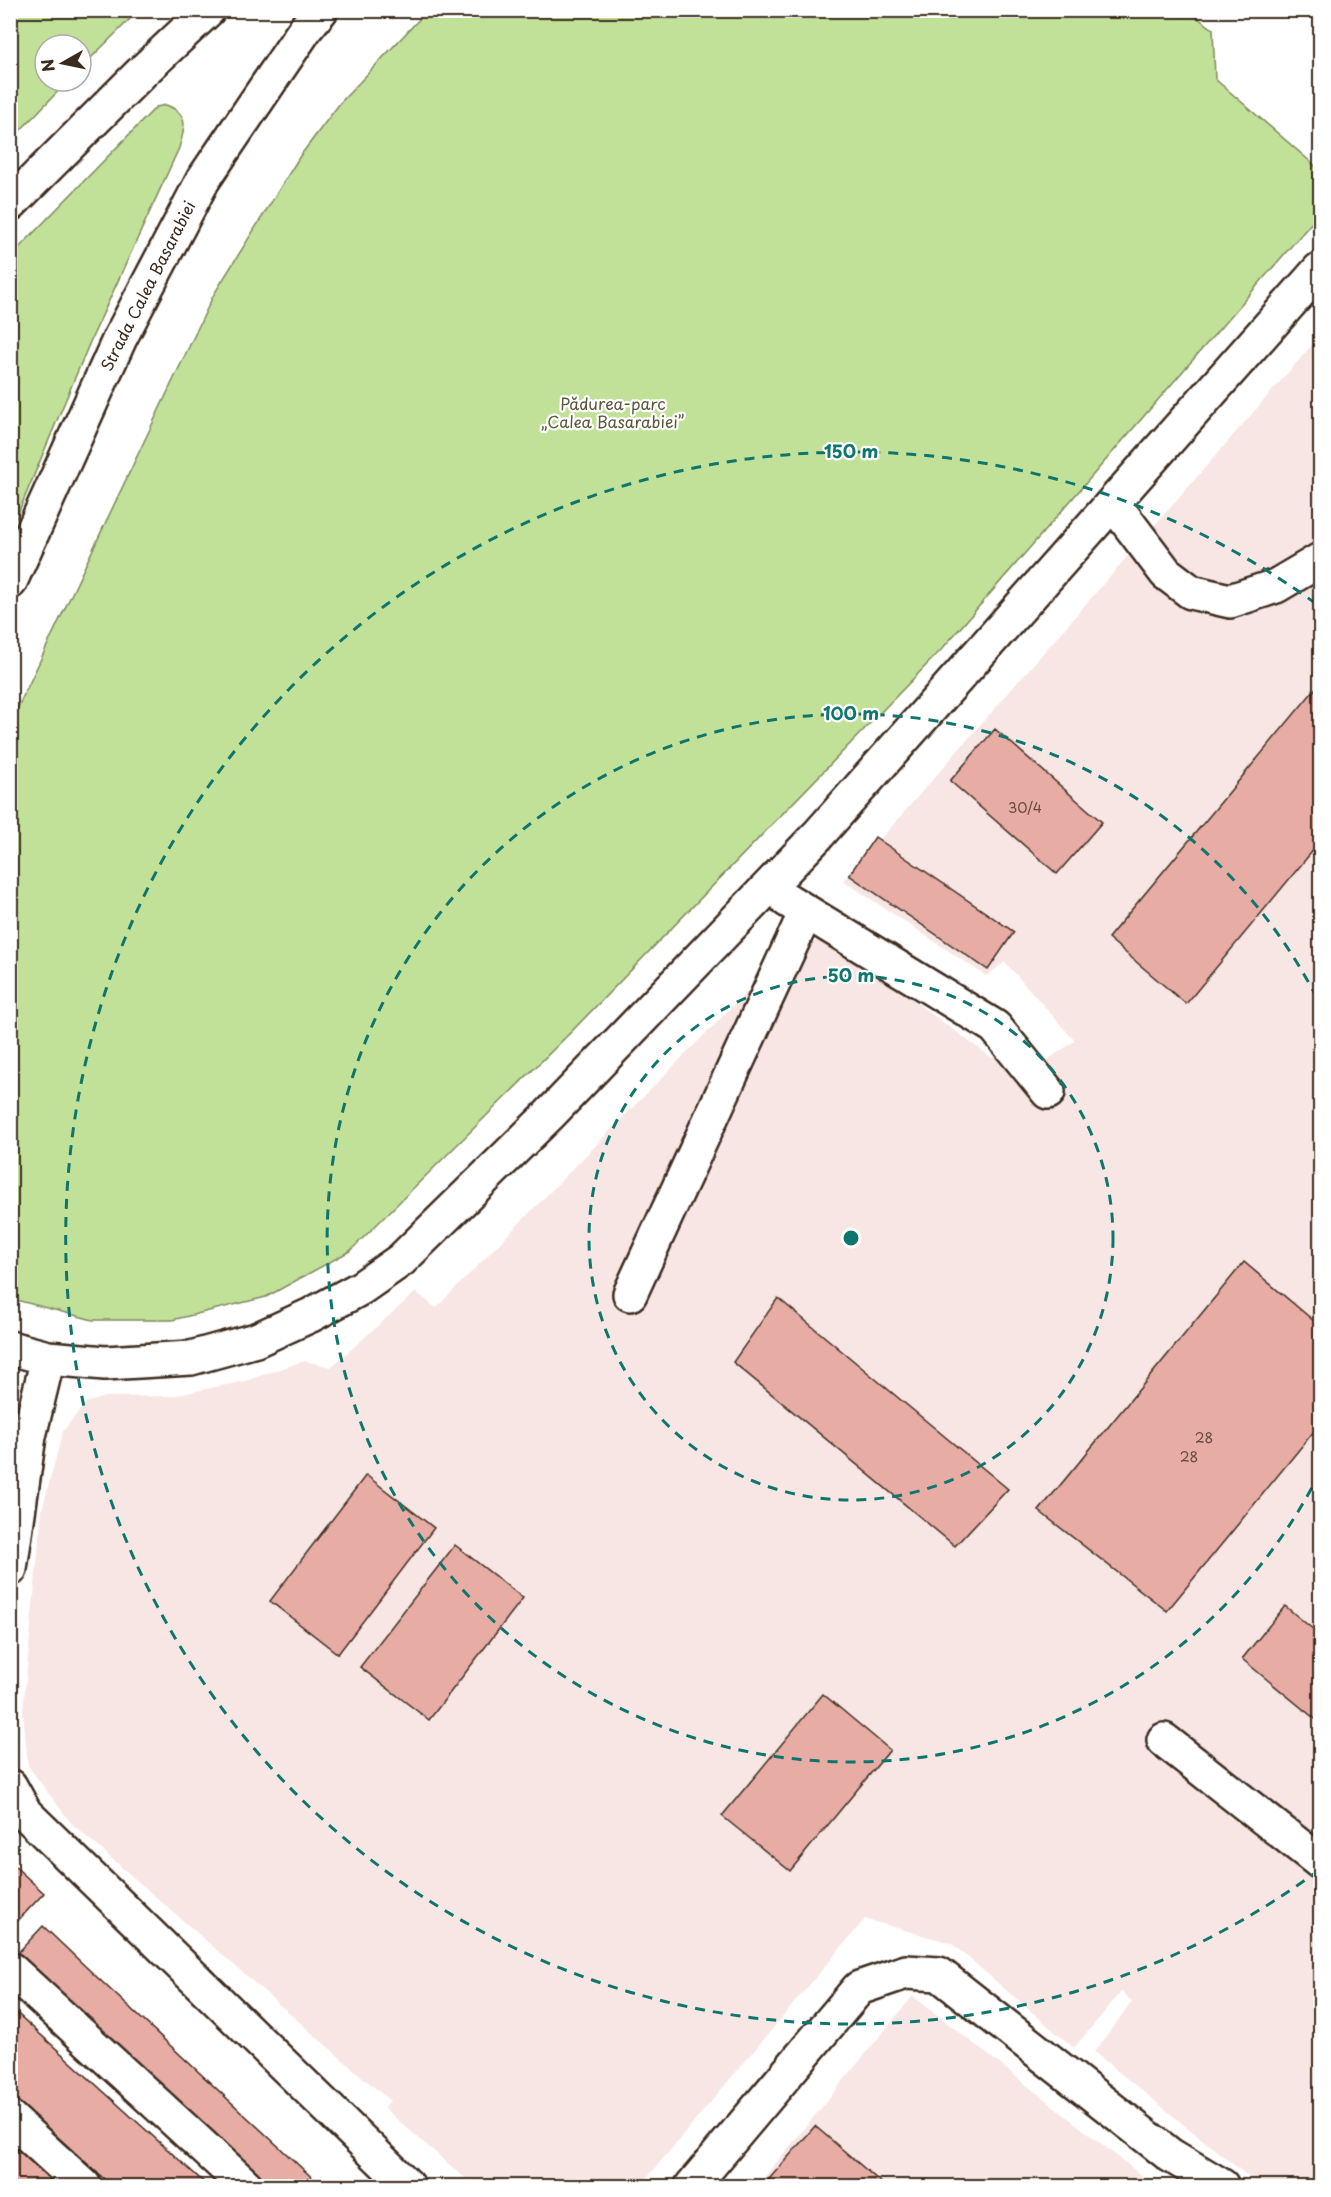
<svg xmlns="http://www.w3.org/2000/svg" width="1331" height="2197" viewBox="0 0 1331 2197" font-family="'Playpen Sans',sans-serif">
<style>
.built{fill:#f8e6e4}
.green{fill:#c1e199;stroke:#7e865c;stroke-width:1.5}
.building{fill:#e7ada5;stroke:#3b2a1e;stroke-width:1.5}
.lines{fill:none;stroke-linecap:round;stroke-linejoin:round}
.minor-casing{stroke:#3b2a1e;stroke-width:38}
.major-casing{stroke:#3b2a1e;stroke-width:38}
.minor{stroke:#fff;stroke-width:33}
.major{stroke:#fff;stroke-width:33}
.ring{fill:none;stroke:#0f766e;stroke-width:3;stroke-dasharray:10 8}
.labels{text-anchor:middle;stroke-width:4.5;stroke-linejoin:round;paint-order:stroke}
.number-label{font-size:14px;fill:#664b40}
.street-label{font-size:16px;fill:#3b2a1e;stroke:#fff}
.park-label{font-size:16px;fill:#5c583d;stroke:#fff}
.centre{fill:#0f766e;stroke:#fff;stroke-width:3}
.ring-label{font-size:18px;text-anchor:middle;font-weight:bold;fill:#0f766e;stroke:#fff;stroke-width:4.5;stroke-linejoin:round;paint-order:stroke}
</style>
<rect width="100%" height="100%" fill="#fff"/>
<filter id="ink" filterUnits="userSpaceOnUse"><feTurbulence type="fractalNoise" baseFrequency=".0167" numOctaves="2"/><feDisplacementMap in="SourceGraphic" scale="12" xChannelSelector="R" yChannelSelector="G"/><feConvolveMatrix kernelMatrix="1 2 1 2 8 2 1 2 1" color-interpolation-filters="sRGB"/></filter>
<g filter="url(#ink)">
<!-- built -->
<path class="built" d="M1320,336v1850h-60l-166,-134 38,-50 -10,-11 -48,57 -123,-105 -86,-24 -225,267h-166l-90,-78 6,-7 -318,-277 -44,-58 -5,-55 19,-201 21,-79 23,-28 19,-6 67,-1 73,-15 59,-20 27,6 85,-75 20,16 336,-342 53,-30 167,122 10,-10 29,23 44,-30 -70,-79 -19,14 -142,-95z
M913,1996l242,190h-398z"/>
<!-- green -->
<path class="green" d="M11,10l127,1 -57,57v-23h-36v36h23l-57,59z
M427,11h761l25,18 2,50 105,91v43l-378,436 -369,381 -223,221 -84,46 -94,23h-79l-81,-21 -1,-577 203,-428 86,-138 40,-53z
M166,105c24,9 19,23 13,43l-89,194 -79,188v-274l145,-149z"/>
<!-- building -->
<path class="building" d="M1320,683v159l-134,162 -78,-66z
M995,729l107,93 -45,52 -107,-93z
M875,837l139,95 -26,38 -139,-95z
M1244,1262l76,64v98l-153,187 -128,-100z
M778,1298l230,191 -53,57 -222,-184z
M366,1475l68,53 -96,126 -68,-53z
M455,1545l68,53 -94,122 -69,-53z
M1285,1606l35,29v88l-78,-64z
M823,1694l67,56 -100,121 -68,-55z
M10,1862l34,31 -34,36z
M43,1926l42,40 236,220h-62l-245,-229z
M10,2007l198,179h-96l-102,-92z
M815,2126l70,60h-122z
M10,2143l48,43h-48z"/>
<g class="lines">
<!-- minor casing -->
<g class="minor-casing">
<path id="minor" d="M1113,503l53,70 25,19 39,9 46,-15 44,-26
M787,900l208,127 53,65
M630,1294l176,-382
M10,1348l38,10 57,5 86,-5 65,-18 55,-25 50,-27 40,-28 148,-145 269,-280 502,-566
M10,1569l19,-133 19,-78
M1164,1740l156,122
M10,1786l15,27 383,373
M10,1969l236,217
M10,2118l74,68
M692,2186l167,-198 47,-16 33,2 231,181 52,31"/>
</g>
<!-- major casing -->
<g class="major-casing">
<path id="major" d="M10,204l131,-131 67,-63
M10,582l110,-244 83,-158 103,-152 15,-18"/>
</g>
<!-- minor -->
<use href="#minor" class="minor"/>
<!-- major -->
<use href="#major" class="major"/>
</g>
</g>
<!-- distance rings -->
<g class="ring">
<circle cx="851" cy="1238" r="262"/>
<path d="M1320 1472A524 524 0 1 1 1320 1004"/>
<path d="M1319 1870A786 786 0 1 1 1319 606"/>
</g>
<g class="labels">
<!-- number labels -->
<g class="number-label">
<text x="1025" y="813">30/4</text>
<text x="1204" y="1443">28</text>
<text x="1189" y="1462">28</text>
</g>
<!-- street labels -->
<g class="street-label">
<text transform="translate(148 286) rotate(-63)" y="6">Strada Calea Basarabiei</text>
</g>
<!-- park labels -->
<g class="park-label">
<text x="613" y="410">Pădurea-parc<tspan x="613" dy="18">„Calea Basarabiei”</tspan></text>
</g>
</g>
<circle cx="851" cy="1238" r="9" class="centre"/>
<g class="ring-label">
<text x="851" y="458">150 m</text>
<text x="851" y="720">100 m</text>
<text x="851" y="982">50 m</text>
</g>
<!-- margin -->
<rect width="1331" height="2197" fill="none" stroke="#fff" stroke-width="36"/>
<rect x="18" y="18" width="1295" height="2161" fill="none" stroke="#3b2a1e" stroke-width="2" filter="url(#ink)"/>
<!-- north arrow -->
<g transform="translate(63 63) rotate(261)"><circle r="28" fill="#ffffff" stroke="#b1aaa5" stroke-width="1.5"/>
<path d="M0-4.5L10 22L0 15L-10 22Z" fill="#3b2a1e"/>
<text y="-9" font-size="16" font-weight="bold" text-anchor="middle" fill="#3b2a1e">N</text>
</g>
</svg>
